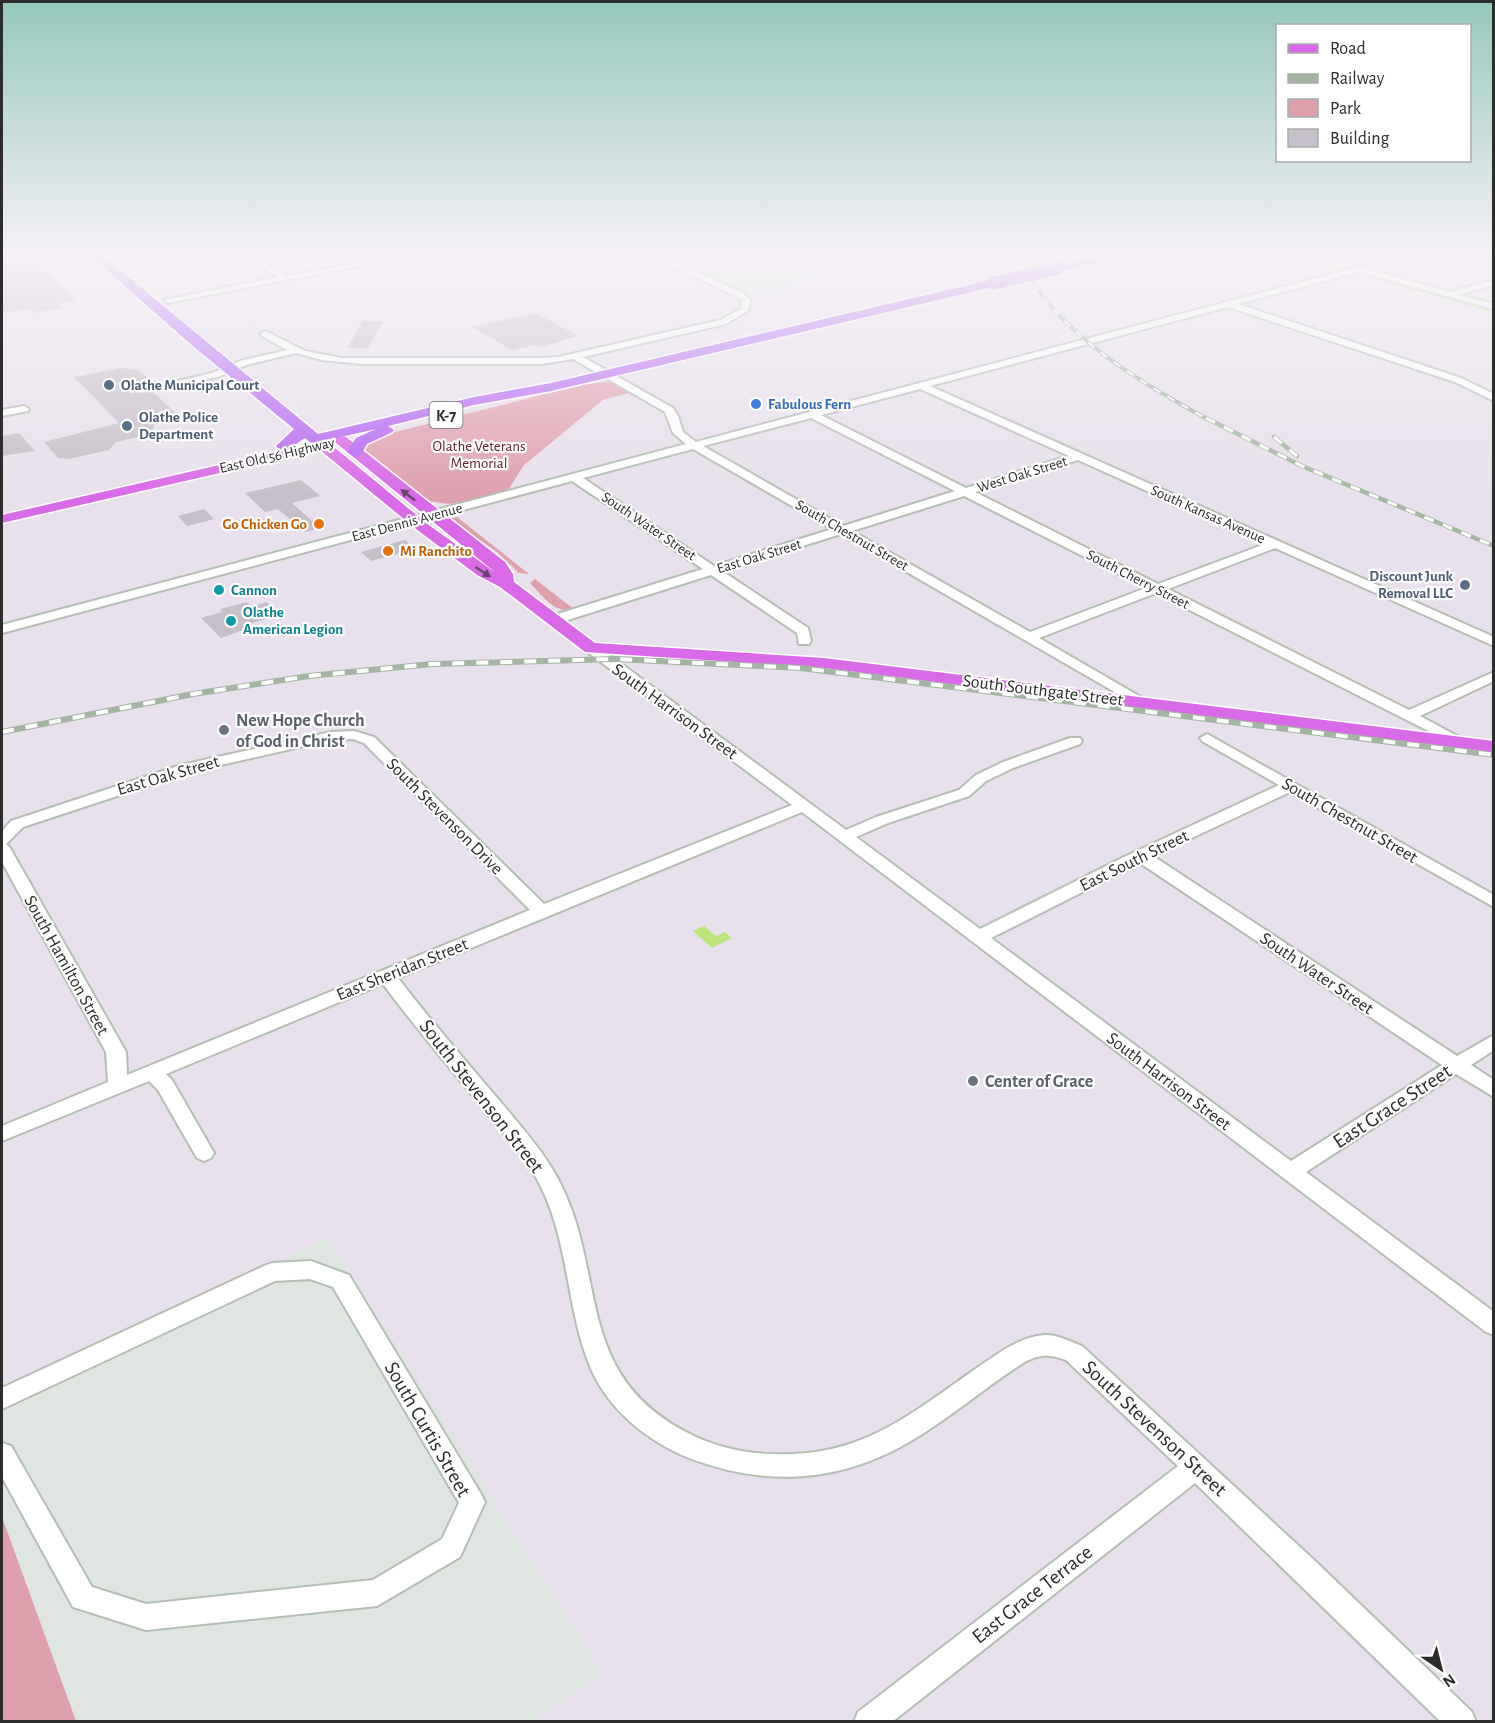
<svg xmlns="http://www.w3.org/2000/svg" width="1495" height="1723" viewBox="0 0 1495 1723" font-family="'Alegreya Sans',sans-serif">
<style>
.industrial{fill:#dfe6e2}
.green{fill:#dfa0ae}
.water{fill:#bce67b}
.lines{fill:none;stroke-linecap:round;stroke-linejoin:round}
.stream{stroke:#bce67b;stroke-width:2}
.building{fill:#c6bec8}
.minor-casing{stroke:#b4beb3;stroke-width:4}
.major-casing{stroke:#fff;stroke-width:3}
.highway-casing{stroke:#fff;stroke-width:3}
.minor{fill:#fff;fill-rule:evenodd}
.major{fill:#d96ae7;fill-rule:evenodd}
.highway{fill:#b365f2;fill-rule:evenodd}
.rail-far2-casing{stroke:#a3b5a2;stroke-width:4}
.rail-far1-casing{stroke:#a3b5a2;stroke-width:4.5}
.rail-casing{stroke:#a3b5a2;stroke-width:6}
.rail-far2{stroke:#fff;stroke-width:2;stroke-dasharray:8;stroke-linecap:butt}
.rail-far1{stroke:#fff;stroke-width:3;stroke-dasharray:10;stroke-linecap:butt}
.rail{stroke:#fff;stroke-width:4;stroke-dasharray:12;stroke-linecap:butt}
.highway-bridge-casing{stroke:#fff;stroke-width:14;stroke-linecap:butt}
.highway-bridge{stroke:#b365f2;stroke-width:13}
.oneway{fill:#69426d}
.service-dot{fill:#5c6f8a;stroke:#fff;stroke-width:2}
.shop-dot{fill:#3f7fe0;stroke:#fff;stroke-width:2}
.food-dot{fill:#e8710a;stroke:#fff;stroke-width:2}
.culture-dot{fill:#0f9aa8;stroke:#fff;stroke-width:2}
.worship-dot{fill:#6b7280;stroke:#fff;stroke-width:2}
.labels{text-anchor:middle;stroke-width:4.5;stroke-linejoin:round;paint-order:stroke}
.far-service-label{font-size:15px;font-weight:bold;fill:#4e5e75;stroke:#fff;text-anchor:start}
.far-shop-label{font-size:15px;font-weight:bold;fill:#366cbe;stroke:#fff;text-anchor:start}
.far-park-label{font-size:15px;fill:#652026;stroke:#fff}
.far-street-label{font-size:15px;fill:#2c2c2c;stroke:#fff}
.far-food-label{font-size:15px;font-weight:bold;fill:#c56008;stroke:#fff;text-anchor:end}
.far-culture-label{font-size:15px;font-weight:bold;fill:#0d838f;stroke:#fff;text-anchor:start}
.shield{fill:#fff;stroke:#6b6b6b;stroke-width:1.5}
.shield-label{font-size:16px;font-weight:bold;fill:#2c2c2c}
.street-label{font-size:18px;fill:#2c2c2c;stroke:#fff}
.worship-label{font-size:18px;font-weight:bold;fill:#5b616d;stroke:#fff;text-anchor:start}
.near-street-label{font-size:21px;fill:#2c2c2c;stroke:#fff}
</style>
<rect width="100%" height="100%" fill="#e8e0ec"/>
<!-- industrial -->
<path class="industrial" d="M661,255h193l-91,46z
M328,1238l275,436 -71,47h-456l-74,-204v-119l8,-7z"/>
<!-- green -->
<path class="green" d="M604,382l10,1 19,9 -30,8 -79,65 -18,28 -57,11 -28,-4 -63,-48 17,-15 206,-52z
M457,517l72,57 -10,-1 -22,-21 -47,-33z
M535,579l40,31c-21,4 -31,-13 -45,-27z
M2,1517l74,204h-74z"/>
<!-- water -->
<path class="water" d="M704,926l12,10 9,-4 7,6 -20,10 -19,-17z"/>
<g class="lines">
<!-- stream -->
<path class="stream" d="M1297,255l48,14
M1362,274l132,38"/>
</g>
<!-- building -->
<path class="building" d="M2,255h25l50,45 -19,3 5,5 -30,5 -4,-4 -27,4z
M536,313l42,23 -38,11 -4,-2 -24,5 -40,-23z
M363,321h20l-15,27h-21z
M122,368l14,2 16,10 -23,13 24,-1 27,25 -26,8 -2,9 -36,8 -7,8 -40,9 -11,-1 -14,-16 75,-19 -45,-46z
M19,433l16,18 -33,5v-20z
M301,480l19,16 -28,7 28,25 -15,4 -27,-23 -13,3 -20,-19z
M204,509l10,10 -27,7 -9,-10z
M405,540l11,9 -45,12 -10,-9z
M247,602l4,4 16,-4 12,13 -30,9 3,3 -31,11 -20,-20 21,-6 -2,-3z"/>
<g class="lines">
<!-- minor casing -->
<g class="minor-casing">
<path id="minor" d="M244,255h10l33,21 114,-21h17l-250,48 -4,-3 114,-23z
M648,255h11l84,38 7,7 -1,10 -23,14 -143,33 90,51 5,8 5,16 13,10 708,-187h13l-49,14 82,23 44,-12v5l-35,10 35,9v5l-135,-37 -121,32 223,74 33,16v7l-39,-19 -227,-75 -298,79 564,251v9l-219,-98 -107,41 241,121 85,-38v9l-74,35 50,27 -7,4 -5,-1 -302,-153 -117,45 112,65 -2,3h-10l-298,-172 -119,37 86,57 3,13 -2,3h-10l-2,-11 -86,-58 -153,48h-10l-2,-3 2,-3 155,-48 -131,-88 -570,152v-8l684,-181 -13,-11 -8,-21 -92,-53 -32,5h-179l-40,-4 -26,-7 -50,12 -28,12 -43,9 -5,-3 42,-10 28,-12 47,-11 -25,-14 -2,-2 5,-3 40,20 37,7h199l17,-1 162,-37 21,-11 1,-8 -5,-4zM920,389l149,67 -103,32 -145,-73zM811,418l144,73 -112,35 -140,-80zM693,449l139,80 -118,37 -131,-88zM1078,460l187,84 -107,40 -183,-92zM964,496l182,92 -116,44 -178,-101z
M24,406l5,3 -1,2 -26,5v-6z
M591,644l5,1 250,185 30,-13 83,-27 17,-15 27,-13 67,-24h10l2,3 -2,3 -67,24 -27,13 -17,15 -81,27 -32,14 124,92 144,-72 155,-72 -77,-44 -2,-3 7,-4 287,161v12l-204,-115 -137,64 304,200 37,-21v15l-23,15 23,15v17l-38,-23 -150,98 188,140v23l-8,-3 -684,-520 -404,166c32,42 67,82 101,122 19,23 39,45 54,70 57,95 16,199 131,261 33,18 71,25 109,23 76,-3 122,-43 181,-84 21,-14 44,-33 70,-35 13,-1 27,7 38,11l233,215 157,151 4,10h-35l-246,-239 -303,239h-38l4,-10 320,-246 -112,-106c-17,-6 -27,-6 -43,3 -39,25 -74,56 -114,79 -70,41 -144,45 -220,16 -40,-16 -79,-47 -97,-87 -26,-59 -22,-126 -51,-184 -13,-28 -36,-52 -56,-76 -34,-42 -70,-84 -102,-127l-217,90 6,6 42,73 -3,5 -7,3 -7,-3 -39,-68 -9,-9 -147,60v-15l106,-44 -2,-30 -104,-190v-31l9,-10 170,-56 150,-33 23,-1 20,6 170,167 248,-99 -206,-154 -2,-3zM353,739l11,4 166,167 -403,165 -1,-23 -116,-204 -4,-4 17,-17 167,-55 141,-32zM1140,863l302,202 -151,96 -300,-223z
M311,1261l38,14 132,219 4,8 -25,55 -83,49 -231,24 -73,-23 -71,-130v-34l9,3 81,141 54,17 227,-24 69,-41 17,-36 -126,-216 -23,-8 -35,2 -273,128v-21l262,-122 8,-3z"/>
</g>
<!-- major casing -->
<g class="major-casing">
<path id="major" d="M341,436l5,1 159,125 8,12 1,8 81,61 229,15 670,83v12l-670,-85 -239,-16 -85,-65 -23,-12 -61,-46 -96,-79 -318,73v-8l321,-74 5,1 98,81 70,50 -160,-130 -2,-3 2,-3z"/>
</g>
<!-- highway casing -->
<g class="highway-casing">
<path id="highway" d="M89,255h13l216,179 156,-37 77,-14 443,-104 6,4 -6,4 -443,104 -77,14 -86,21 6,4 -3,3 -24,11 -6,11 -6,2 -8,-5 9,-14 20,-9 -44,10 4,4c-12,12 -21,3 -31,-5l-16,11h-10l-3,-3 18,-17 -100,-82z
M1100,255h21l-2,2 -61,15 -6,-4 2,-2z"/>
</g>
<!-- minor -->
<use href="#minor" class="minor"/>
<!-- major -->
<use href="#major" class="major"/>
<!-- highway -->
<use href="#highway" class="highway"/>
<!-- rail-far2 casing -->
<g class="rail-far2-casing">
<path id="rail-far2" d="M1020,255c9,15 16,35 28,48 44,51 103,85 161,117"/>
</g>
<!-- rail-far1 casing -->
<g class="rail-far1-casing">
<path id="rail-far1" d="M1206,418l96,48 192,80
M1274,437l23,19"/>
</g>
<!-- rail casing -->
<g class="rail-casing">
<path id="rail" d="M2,732l191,-38 116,-18 123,-12 184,-5 185,9 693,87"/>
</g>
<!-- rail-far2 -->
<use href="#rail-far2" class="rail-far2"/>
<!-- rail-far1 -->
<use href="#rail-far1" class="rail-far1"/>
<!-- rail -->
<use href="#rail" class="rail"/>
<!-- highway-bridge casing -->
<g class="highway-bridge-casing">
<path id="highway-bridge" d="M994,283l64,-15"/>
</g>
<!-- highway-bridge -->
<use href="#highway-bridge" class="highway-bridge"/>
</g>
<!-- one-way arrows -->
<defs><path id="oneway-solid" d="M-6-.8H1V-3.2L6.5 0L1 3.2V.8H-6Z" transform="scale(1.5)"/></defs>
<g class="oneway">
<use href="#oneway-solid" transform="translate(408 495) rotate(-142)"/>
<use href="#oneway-solid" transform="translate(483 572) rotate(33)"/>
</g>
<!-- sky -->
<linearGradient id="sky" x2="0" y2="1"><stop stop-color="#96c8bc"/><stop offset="0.51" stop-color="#f5f1f6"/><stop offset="1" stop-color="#f5f1f6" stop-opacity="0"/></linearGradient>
<rect width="1495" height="496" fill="url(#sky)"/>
<!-- markers -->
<g class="service-dot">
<circle cx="109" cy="385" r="6"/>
<circle cx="127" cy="426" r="6"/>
<circle cx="1465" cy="585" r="6"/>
</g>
<circle class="shop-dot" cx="756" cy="404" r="6"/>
<g class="food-dot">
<circle cx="319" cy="524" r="6"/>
<circle cx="388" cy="551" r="6"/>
</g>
<g class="culture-dot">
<circle cx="219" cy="590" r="6"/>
<circle cx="231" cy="621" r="6"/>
</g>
<g class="worship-dot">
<circle cx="224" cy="730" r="6"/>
<circle cx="973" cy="1081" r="6"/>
</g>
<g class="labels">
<!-- far-service labels -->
<g class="far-service-label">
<text x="121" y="390">Olathe Municipal Court</text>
<text x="139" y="422">Olathe Police<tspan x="139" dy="17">Department</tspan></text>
<text x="1453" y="581" text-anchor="end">Discount Junk<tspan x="1453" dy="17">Removal LLC</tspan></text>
</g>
<!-- far-shop labels -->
<g class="far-shop-label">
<text x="768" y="409">Fabulous Fern</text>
</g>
<!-- far-park labels -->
<g class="far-park-label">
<text x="479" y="451">Olathe Veterans<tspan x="479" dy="17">Memorial</tspan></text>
</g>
<!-- far-street labels -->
<g class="far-street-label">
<text transform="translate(277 455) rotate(-13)" y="5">East Old 56 Highway</text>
<text transform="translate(1022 474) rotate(-17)" y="5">West Oak Street</text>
<text transform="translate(1208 514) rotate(24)" y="5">South Kansas Avenue</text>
<text transform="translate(407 522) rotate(-15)" y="5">East Dennis Avenue</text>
<text transform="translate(649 526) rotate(34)" y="5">South Water Street</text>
<text transform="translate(852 535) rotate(30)" y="5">South Chestnut Street</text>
<text transform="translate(759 556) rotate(-17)" y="5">East Oak Street</text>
<text transform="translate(1138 579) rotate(27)" y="5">South Cherry Street</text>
</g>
<!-- far-food labels -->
<g class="far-food-label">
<text x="307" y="529">Go Chicken Go</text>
<text x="400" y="556" text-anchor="start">Mi Ranchito</text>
</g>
<!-- far-culture labels -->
<g class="far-culture-label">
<text x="231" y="595">Cannon</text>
<text x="243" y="617">Olathe<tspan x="243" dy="17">American Legion</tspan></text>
</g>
<!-- shield labels -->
<rect class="shield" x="429.5" y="402" width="33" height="26" rx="4.5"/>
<g class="shield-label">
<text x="446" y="421">K-7</text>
</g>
<!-- street labels -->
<g class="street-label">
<text transform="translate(1043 690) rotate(7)" y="6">South Southgate Street</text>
<text transform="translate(675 711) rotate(36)" y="6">South Harrison Street</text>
<text transform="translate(168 775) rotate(-16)" y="6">East Oak Street</text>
<text transform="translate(445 816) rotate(45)" y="6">South Stevenson Drive</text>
<text transform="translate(1350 820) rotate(30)" y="6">South Chestnut Street</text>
<text transform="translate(1134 860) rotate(-26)" y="6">East South Street</text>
<text transform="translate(67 965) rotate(61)" y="6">South Hamilton Street</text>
<text transform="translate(402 969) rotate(-22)" y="6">East Sheridan Street</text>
<text transform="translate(1317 973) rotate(34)" y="6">South Water Street</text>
<text transform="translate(1169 1081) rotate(37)" y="6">South Harrison Street</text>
</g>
<!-- worship labels -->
<g class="worship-label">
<text x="236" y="726">New Hope Church<tspan x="236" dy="21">of God in Christ</tspan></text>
<text x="985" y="1087">Center of Grace</text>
</g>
<!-- near-street labels -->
<g class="near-street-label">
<text transform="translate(482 1096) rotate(52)" y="7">South Stevenson Street</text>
<text transform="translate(1392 1106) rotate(-33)" y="7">East Grace Street</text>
<text transform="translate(1155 1428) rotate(43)" y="7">South Stevenson Street</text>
<text transform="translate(428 1429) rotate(60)" y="7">South Curtis Street</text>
<text transform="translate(1032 1594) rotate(-38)" y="7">East Grace Terrace</text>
</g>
</g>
<!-- border -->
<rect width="1495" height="1723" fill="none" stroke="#2c2c2c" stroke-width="6"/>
<!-- legend -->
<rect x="1276" y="24" width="195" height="138" fill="#ffffff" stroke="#ababab" stroke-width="1.5"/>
<rect x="1288" y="44" width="30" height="9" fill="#d96ae7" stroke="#ababab" stroke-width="1.5"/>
<text x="1330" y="54" font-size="18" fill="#2c2c2c">Road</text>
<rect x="1288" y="74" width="30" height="9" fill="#a3b5a2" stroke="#ababab" stroke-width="1.5"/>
<text x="1330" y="84" font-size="18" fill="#2c2c2c">Railway</text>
<rect x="1288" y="99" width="30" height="18" fill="#dfa0ae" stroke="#ababab" stroke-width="1.5"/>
<text x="1330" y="114" font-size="18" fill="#2c2c2c">Park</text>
<rect x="1288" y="129" width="30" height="18" fill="#c6bec8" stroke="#ababab" stroke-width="1.5"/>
<text x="1330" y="144" font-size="18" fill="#2c2c2c">Building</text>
<!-- north arrow -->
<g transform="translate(1441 1669) rotate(145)" stroke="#ffffff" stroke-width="4.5" paint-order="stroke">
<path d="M0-4.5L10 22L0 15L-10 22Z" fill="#2c2c2c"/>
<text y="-9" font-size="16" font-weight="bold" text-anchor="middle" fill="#2c2c2c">N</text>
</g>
</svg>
